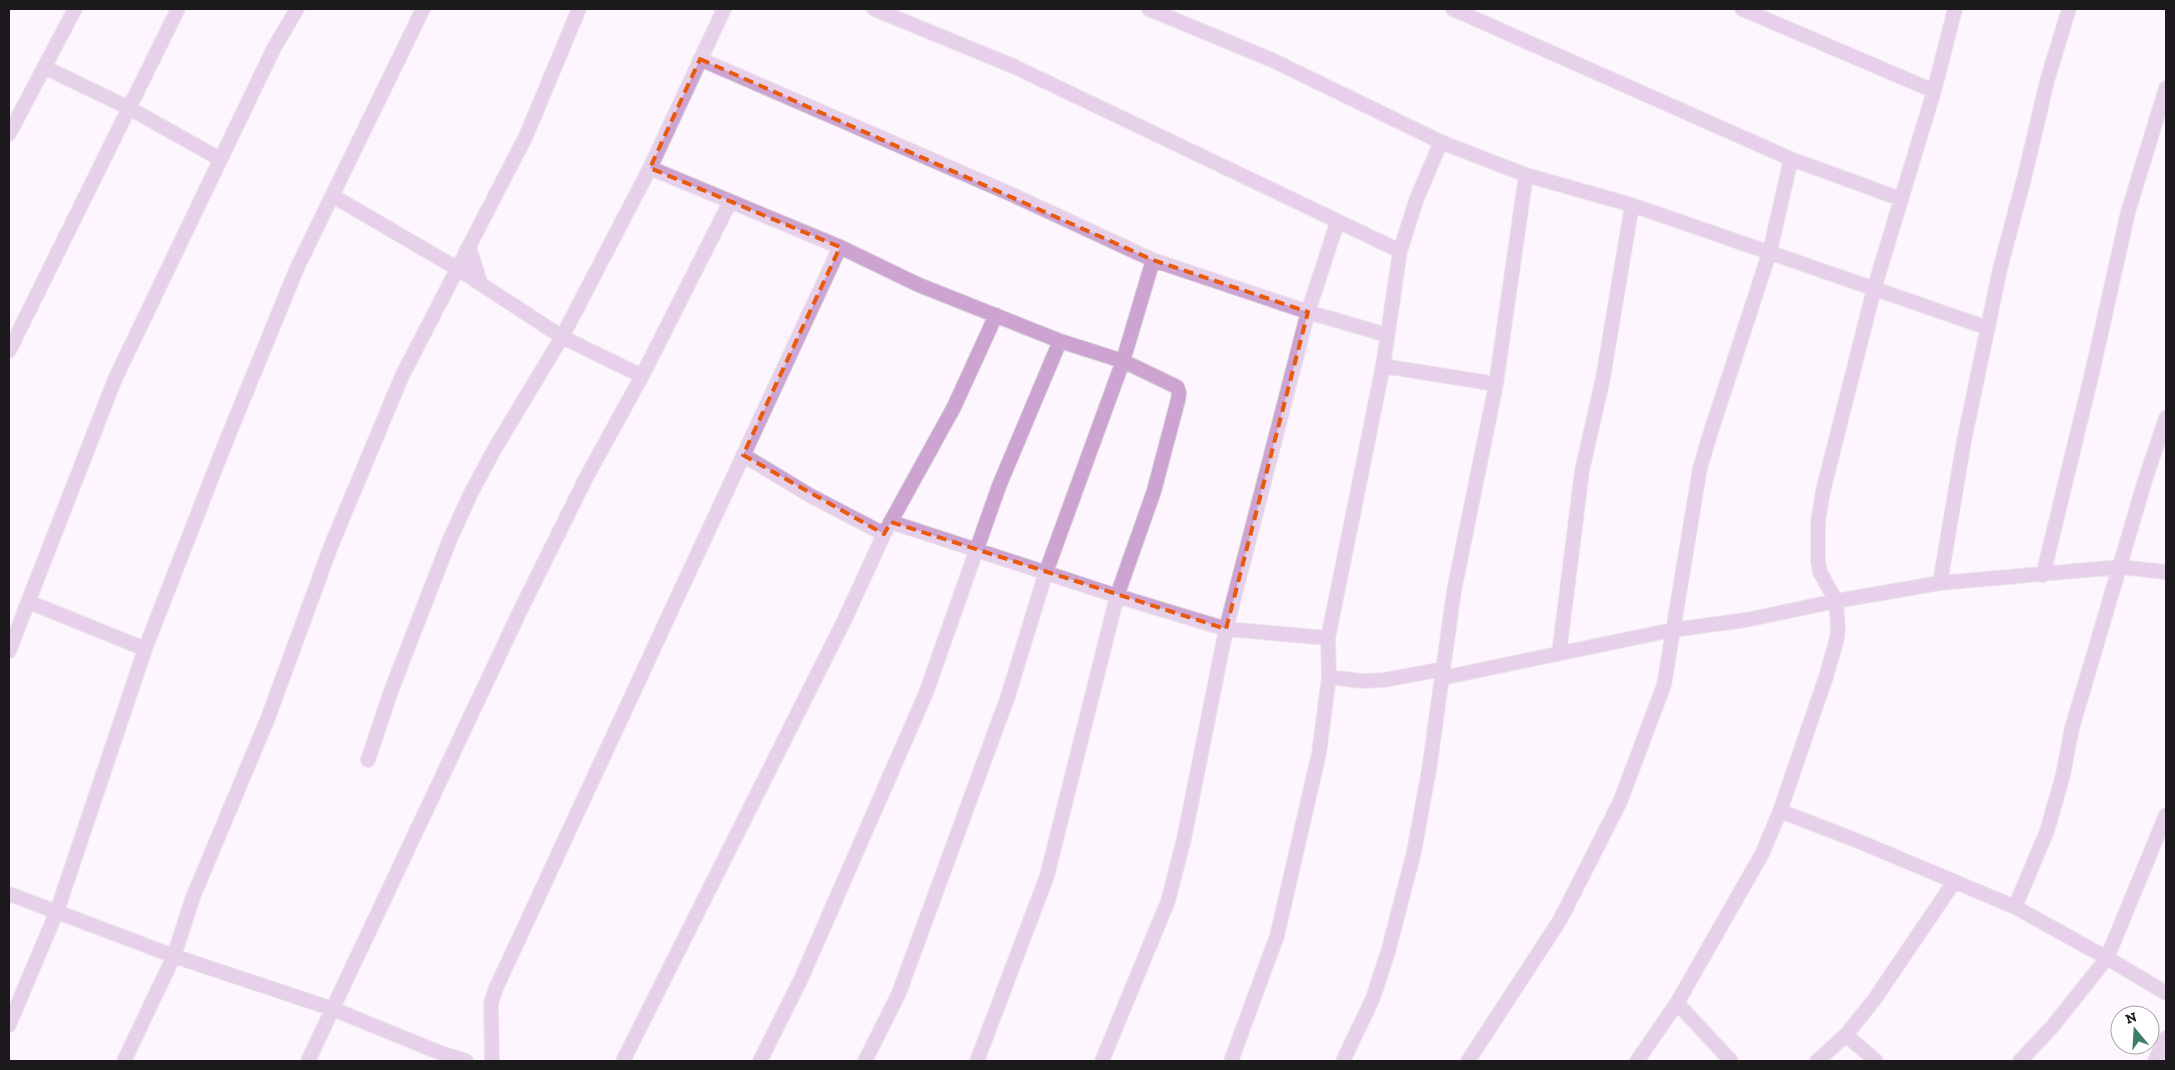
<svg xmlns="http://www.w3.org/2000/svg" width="2175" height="1070" viewBox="0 0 2175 1070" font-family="'Zilla Slab',serif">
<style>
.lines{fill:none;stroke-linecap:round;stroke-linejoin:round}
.minor-casing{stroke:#d9d3da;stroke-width:16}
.minor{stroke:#cda3d1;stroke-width:14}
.marked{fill:none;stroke:#e8590c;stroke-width:4;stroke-dasharray:10 6;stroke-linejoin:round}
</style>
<rect width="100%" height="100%" fill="#fdf6fe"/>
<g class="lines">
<!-- minor casing -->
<g class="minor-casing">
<path id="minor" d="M874,9l139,57 387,185
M1149,9l123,51 169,82 85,33 106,30 356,123
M1453,9l338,150 110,40
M1742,9l192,82
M700,59l313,136 140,65 155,52 79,23
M44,67l85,41 91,51
M9,134l66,-125
M650,168l190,79 79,38 141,56 63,20 54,26 2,6 -1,7 -24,91 -37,105 -70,280 -70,185
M333,196l125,73 104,68 80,39
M469,247l11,35
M9,351l169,-342
M1383,366l113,18
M743,455l68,41 73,38
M891,522l226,74 109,33 102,9
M2043,575l50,-206 35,-157 38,-124
M1940,583l24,-142 36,-172 26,-98 21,-90 22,-72
M29,602l116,47
M9,651l106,-272 159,-331 23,-39
M1559,654l23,-183 21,-93 29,-173
M1329,677l33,4 22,-1 59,-11
M1442,678l230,-48 74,-10 90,-19 104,-18 180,-16 46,5
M368,760l23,-69 59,-152 21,-46 23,-43 68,-113 88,-169 74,-159
M1780,811l78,30 157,66 92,51 59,35
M9,894l165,62 159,53 105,43 28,9
M2015,907l32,-76 16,-56 9,-47 74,-251 20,-59
M1677,1003l54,58
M9,1025l48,-114 88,-262 80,-205 72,-176 126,-259
M1846,1035l30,26
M124,1061l50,-105 19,-59 75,-179 63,-172 71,-170 124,-240 53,-127
M308,1061l213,-452 66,-133 55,-100 88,-174
M492,1061l-1,-58 5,-15 344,-741
M623,1061l221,-440 40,-87 70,-127 42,-92
M760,1061l41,-82 125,-286 73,-207 61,-145
M865,1061l34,-68 109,-297 38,-124 77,-211 30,-101
M1102,1061l66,-160 16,-62 42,-210 82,-317 29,-89
M1231,1061l46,-125 42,-183 10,-76 -1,-39 55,-272 17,-115 17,-53 24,-56
M1343,1061l30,-63 15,-46 26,-100 15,-82 25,-179 42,-207 30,-209
M1468,1061l92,-141 60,-118 44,-117 36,-217 12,-40 58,-177 21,-92
M1637,1061l40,-58 85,-149 18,-43 46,-134 11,-39 1,-10 -2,-27 -16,-29 -2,-11v-39l5,-31 51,-202 60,-198 21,-82
M1817,1061l29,-26 28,-35 80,-118
M2020,1061l32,-34 55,-69 59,-143
M2155,1061l11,-23"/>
</g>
<!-- minor -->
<use href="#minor" class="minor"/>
</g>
<!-- marked area -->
<path d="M0 0H2175V1070H0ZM700,59l453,201 155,52 -82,317 -335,-107 -7,12 -141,-79 97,-208 -190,-79z" fill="#fdf6fe" fill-opacity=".55" fill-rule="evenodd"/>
<path class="marked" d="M700,59l453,201 155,52 -82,317 -335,-107 -7,12 -141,-79 97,-208 -190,-79z"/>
<!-- border -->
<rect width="2175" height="1070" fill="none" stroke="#1b191c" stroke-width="20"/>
<!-- north arrow -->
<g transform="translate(2135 1030) rotate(342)"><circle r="24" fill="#ffffff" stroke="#a4a3a4"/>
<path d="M0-4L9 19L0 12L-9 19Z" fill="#3e7e6d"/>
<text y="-8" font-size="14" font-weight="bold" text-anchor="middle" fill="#1b191c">N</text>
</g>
</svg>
